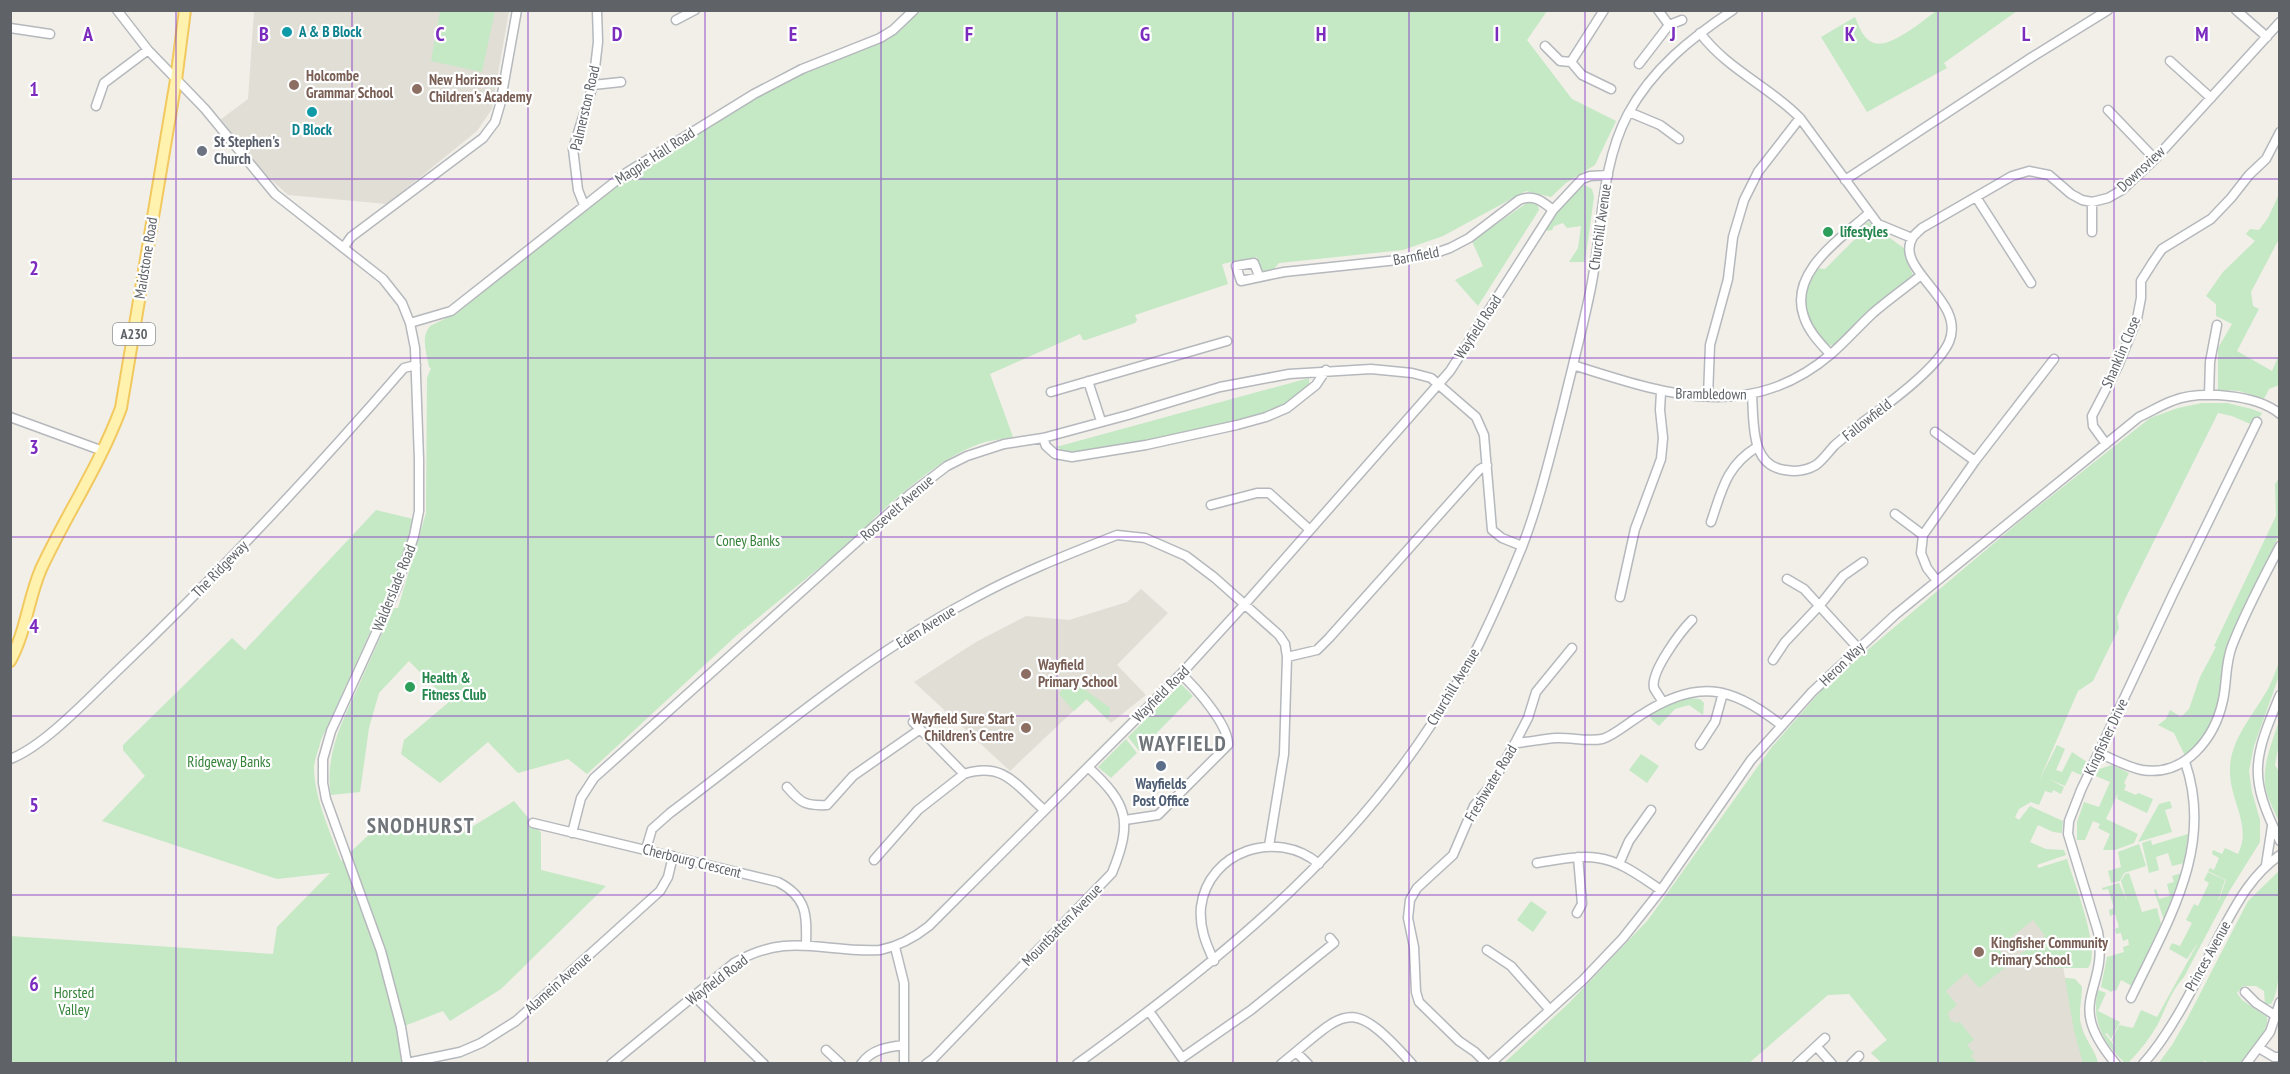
<svg xmlns="http://www.w3.org/2000/svg" width="2290" height="1074" viewBox="0 0 2290 1074" font-family="'PT Sans Narrow',sans-serif">
<style>
.education{fill:#e1ded6}
.green{fill:#c5e8c5}
.lines{fill:none;stroke-linecap:round;stroke-linejoin:round}
.minor-casing{stroke:#b5b8bc;stroke-width:11}
.major-casing{stroke:#f2c960;stroke-width:14}
.minor{stroke:#fff;stroke-width:8}
.major{stroke:#fff2af;stroke-width:10}
.grid{fill:none;stroke:#7b2cbf;stroke-width:1.5;stroke-opacity:0.55}
.culture-dot{fill:#0f9aa8;stroke:#fff;stroke-width:2}
.education-dot{fill:#8d6e63;stroke:#fff;stroke-width:2}
.worship-dot{fill:#6b7280;stroke:#fff;stroke-width:2}
.leisure-dot{fill:#2e9e5b;stroke:#fff;stroke-width:2}
.service-dot{fill:#5c6f8a;stroke:#fff;stroke-width:2}
.labels{text-anchor:middle;stroke-width:4.5;stroke-linejoin:round;paint-order:stroke}
.shield{fill:#fff;stroke:#8f9295;stroke-width:1.5}
.shield-label{font-size:14px;font-weight:bold;fill:#5f6368}
.culture-label{font-size:15px;font-weight:bold;fill:#0d838f;stroke:#fff;text-anchor:start}
.education-label{font-size:15px;font-weight:bold;fill:#785e54;stroke:#fff;text-anchor:start}
.street-label{font-size:15px;fill:#5f6368;stroke:#fff}
.worship-label{font-size:15px;font-weight:bold;fill:#5b616d;stroke:#fff;text-anchor:start}
.leisure-label{font-size:15px;font-weight:bold;fill:#27864d;stroke:#fff;text-anchor:start}
.park-label{font-size:15px;fill:#348238;stroke:#fff}
.service-label{font-size:15px;font-weight:bold;fill:#4e5e75;stroke:#fff}
.district-label{font-size:21px;font-weight:bold;letter-spacing:1.5px;fill:#70757a;stroke:#fff}
.grid-label{font-size:20px;text-anchor:middle;font-weight:bold;fill:#7b2cbf;stroke:#fff;stroke-width:4.5;stroke-linejoin:round;paint-order:stroke}
</style>
<rect width="100%" height="100%" fill="#f1efe8"/>
<!-- education -->
<path class="education" d="M254,11h255l-17,98 -15,22 -90,73 -99,-9 -21,-19 -47,-56 28,-21z
M1141,589l27,24 -51,52 29,30 -35,28 -25,-24 -76,72 -96,-89 62,-40 50,-26 43,4 58,-18z
M2037,864l21,73 7,41 10,1 7,8 -3,22 1,11 4,14 11,20 3,9h-216l-11,-10 16,-13 -37,-46z"/>
<!-- green -->
<path class="green" d="M440,11h55l-13,61 -51,-11z
M919,11h628l-20,29 45,59 44,22 -21,44 -29,18 -15,14 -25,-6 -83,45 -40,14 -124,13 -6,7 -8,2 -5,-4 -3,-11 -35,7 6,20 -93,31 2,5 -2,3 -49,17h-3l-3,-6 -90,40 23,63c-10,2 -19,3 -28,5 -40,12 -82,50 -112,77v5l-136,111 -150,139 -19,-15 -50,14 -30,-31 -48,41 -39,-29 3,-14 45,-38 -40,-41 -30,32 -10,35 -9,64 -29,3c-7,-40 12,-75 28,-110 11,-26 23,-51 35,-77h4l28,-95 1,-135 4,-10 -2,-1c-2,-14 -9,-29 1,-41l27,-13 180,-144 146,-89 114,-49z
M1936,11h81l-73,52 3,5 -80,44 -46,-75 34,-20c4,10 8,22 19,26 16,6 50,-23 62,-32z
M1585,185l7,4 2,8 -9,65h-16l9,-14 3,-22 -14,2 -4,-5 -9,3 -2,4 -4,1 -4,-3 34,-42z
M2279,194v45l-28,53 2,14 6,3 -22,42 35,20 7,-16v30l-10,4 -5,10 -25,-8 -21,-1v-42l14,-24 -16,-8v-12l-10,-8 17,-24 32,-31 -9,-7 4,-5 9,1 9,-12z
M1531,200l6,3 2,7 -61,96 -23,-26 28,-14 -11,-25z
M1868,222l37,27v8l8,18 -79,70h-8c-5,-5 -12,-12 -15,-18 -10,-18 -5,-42 4,-59l10,1 35,-35 -1,-6z
M1309,378v8c-12,9 -22,18 -35,23 -57,23 -135,32 -195,43l-15,-1 -8,-4z
M2202,403h25l25,6 10,4 -7,13 -23,-10 -14,-3 -93,186 -8,18 2,11 -26,53 -15,10 -39,90 18,-36 8,4 -9,21 6,2 10,-20 15,10 -6,13 -9,-4 -7,15 -16,-7 15,8 -3,7 -8,-4 -1,3 -7,-2 -6,14 -8,-3 -12,7 -4,8 4,3 11,-14 33,15 -1,12 -9,-1 -15,-7 -8,17 16,7 18,1 2,5 -29,10 1,3 29,-9c6,21 35,92 21,109h-39l-7,-3 -5,-7 -5,-2h-14l27,-20 -12,-16 -35,28 12,16 -31,24 -13,-15 -20,18 11,14 -9,8 2,7 6,3 4,-1 14,18 -7,5 7,8 -3,3 6,7h-95l-11,-10 16,-13 -38,-46 -21,1 -79,68 -246,1 66,-61 79,-83 123,-172 55,-63 199,-168 125,-99 28,-10z
M2279,478v57l-54,116 -8,61 -15,29 -16,17 -12,-25 -16,-8 8,-6 4,-9 11,7 8,-8 11,-32 16,-30 -2,-1 62,-130 -1,-32z
M376,510l37,9 -8,32 -13,33 -71,156c-2,9 -7,20 -7,28 0,29 17,66 27,93l35,-33 9,-5 28,-3 19,2 25,14 57,-35 27,32v37l65,16 -105,103 -51,32 -7,-10 -44,17 7,35h-395l-1,-127 263,18 4,-27 53,-54 -53,6 -175,-58 43,-45 -22,-26v-5l109,-107 13,12z
M2279,662v14l-25,70 -5,25 3,21 8,28v22l-30,48 -46,87c-13,14 -18,31 -26,47 -8,14 -18,27 -30,39l-4,-1c-22,-20 -33,-43 -26,-72l8,3 -8,18 22,11 -9,17 -4,-6 -2,1 11,13 -4,-7 7,-15 14,3 8,-18 16,7 42,-76 -12,18 -18,-10 3,-6 8,3 12,-23 -6,-3 8,-16 4,2 11,-23 -5,-3 4,-8 17,8 -7,21 1,-1 7,-20 -18,-9 2,-3 4,2 5,-12 -7,-4 1,-4 9,4 3,-6 13,6c14,-27 -7,-52 -8,-80 -2,-33 24,-59 39,-87 4,-8 7,-17 10,-25z
M1181,684l12,12 -54,55 -11,-14z
M1080,686l30,22v7l-3,4 -20,-20 -13,12 -15,-17 5,-7z
M1688,695l1,3 11,1 4,4 -1,12 -14,-10 -14,4 -16,17 -7,-6 -5,-8z
M2279,721v23l-4,21 4,7v50c-4,-10 -10,-21 -13,-31 -5,-24 6,-48 13,-70z
M1126,739l11,14 -26,25 -13,-11z
M1641,754l18,12 -12,17 -18,-13z
M2112,765l17,8 -5,10 2,2 -2,5 12,5 2,-2 15,6 -6,14 -30,-14 1,-6 -12,26 32,15 -4,9 -19,7h-12l7,-16 -12,-6 2,-4 -7,-3 -8,19h-8v-18l7,-20 15,5 11,-25 -14,-6 3,-7z
M2170,801l2,7 -7,2 7,22 -34,10 21,-38z
M2188,834l-4,29 -12,3 -4,-13 -12,4 3,13 -10,3 -7,-30 9,-3 1,5z
M2139,844l7,22 -22,7 -4,8 -9,2 -3,-12 13,-4 -3,-15z
M2279,871c0,26 6,116 -8,133h-6l-1,-13 -8,-5h-13l-6,7 5,7 25,17c2,16 -18,34 -27,46h-30l-5,-2 -6,2 -41,1 14,-19 15,-26 61,-118z
M2129,873l13,39 15,-4 4,16 -29,62 -11,-6 -5,11 -3,-1 -1,2 -11,-5 6,-30 17,-5 -1,-5 6,-2 -1,-6 -5,2 -2,-8 -5,1 -1,-5 4,-2 -4,-13 -5,2 -1,-6 5,-2 -6,-19 -5,1 -1,-2 17,-5 8,18 -6,-20 4,-7z
M2182,873l-18,47 -10,-30 2,-1 3,10 11,-3 -3,-12 7,-2 -2,-6z
M1531,901l16,11 -14,20 -16,-12z
M2065,978l10,1 7,8c0,15 -5,27 0,42 4,12 13,21 16,34h-15l-9,-32z"/>
<g class="lines">
<!-- minor casing -->
<g class="minor-casing">
<path id="minor" d="M117,10l31,40 57,59 70,85 108,85 19,24 8,20 5,25 4,112v51l-5,25 -17,51 -66,144 -8,28v24l3,16 55,152 20,76 6,37
M1604,10l-33,52 11,13 29,14
M1658,10l11,15 13,-5
M2236,10l31,27
M676,20l19,-10
M10,28l40,6
M1700,33c28,37 69,53 100,85l78,106 34,14
M1545,46l15,15 11,1
M2170,61l41,37
M1639,64l30,-39
M593,85l28,-3
M96,106l8,-23 44,-33
M2108,110l47,49
M1629,112l31,13 19,14
M1845,180l184,-121 79,-49
M1976,197l55,86
M2092,202v30
M584,205l-6,-15 -5,-41 20,-64 5,-43 -1,-32
M344,247l7,-10 132,-99 12,-16 5,-17 17,-95
M1259,276l-5,-13 -18,3 5,15 43,-9 123,-13 26,-5 17,-6 19,-10 50,-38c15,-6 23,1 34,10
M410,323l41,-12 175,-138 128,-79 48,-25 78,-31 13,-8 21,-20
M1830,354c-10,-11 -21,-22 -26,-37 -16,-44 36,-78 64,-103
M1573,365c92,29 176,59 258,-11 15,-13 28,-28 42,-41 15,-13 32,-25 47,-37
M1088,381l13,40
M1051,392l176,-51
M1752,395c2,27 -2,71 33,75 11,2 21,1 31,-5 7,-5 13,-14 19,-20 9,-8 19,-15 28,-23 24,-17 74,-53 86,-80 18,-42 -57,-73 -36,-105 2,-3 7,-7 9,-9l90,-52 17,-5 20,4 22,19 11,6 10,2 16,-4 14,-8 33,-31 125,-137
M2209,395l1,-33 7,-37
M1708,396l2,-51 18,-66 5,-42 11,-37 14,-28 42,-54
M10,417l93,34
M1935,432l40,29
M1043,438l3,8 9,8 17,3 74,-12 91,-20 29,-8 21,-9 29,-23 10,-15
M2106,444l-13,-18 -1,-10 26,-50 19,-47 4,-21v-17l12,-19 9,-13 49,-30 20,-21 18,-23 17,-16 14,-27
M1211,505l46,-12h12l41,37
M1895,514l28,21
M1711,522c11,-32 15,-56 46,-75
M1787,579l17,10 54,59
M1937,581l-10,-13 -6,-15 2,-18 52,-74 79,-102
M1620,597l15,-68 26,-70 2,-21 -3,-28 1,-18
M1287,657l30,-7 12,-12 150,-168 8,-5
M1773,660l12,-18 35,-37 23,-29 20,-14
M2280,695c-27,65 -32,81 0,146
M1662,701c-2,-4 -6,-9 -8,-13 -4,-16 27,-57 38,-68
M913,722l51,52c40,-13 53,12 80,36
M1515,743c14,-1 28,-4 41,-5 15,-1 31,4 46,1 10,-2 29,-18 39,-24 55,-36 90,-30 140,10
M1700,745l15,-23 8,-29
M2099,753c14,6 28,14 43,17 43,7 73,-32 81,-70 4,-18 2,-36 9,-54 13,-34 31,-67 48,-100
M10,759c33,-12 79,-61 105,-86 102,-97 197,-199 289,-305l12,-3
M787,787c14,16 18,19 40,18l26,-29 66,-46
M1125,820l33,-5 70,-70c1,-20 -32,-57 -47,-71
M533,823l245,59c29,15 29,33 28,62
M572,833l9,-35 13,-20 315,-283 38,-29 20,-10 37,-12 39,-6 85,-23 92,-28 69,-13 82,-5 41,4 19,5 45,39 8,18 8,95 10,8 20,8
M646,849l6,-20 18,-16c96,-72 192,-155 297,-211 48,-27 99,-47 150,-67l28,3 41,18 29,22 64,57 6,9 2,13 -3,97 -15,92
M874,860l44,-50 46,-36
M1537,863c20,-3 41,-8 61,-5 23,3 43,19 63,32
M1619,864l10,-23 22,-31
M2266,865l6,-39
M1577,913l5,-9 -4,-47
M895,947l9,36v81
M1487,950l24,16 39,44
M1214,961c-8,-17 -15,-34 -13,-54 7,-56 76,-79 118,-43
M2245,992l11,11 20,13
M694,996l70,68
M2131,998c36,-76 84,-150 54,-236
M1149,1011l33,47 69,-48 83,-67 -4,-5
M1817,1047l15,17
M2259,1048l15,9h6
M826,1050l15,14
M1296,1052l12,12
M407,1063l53,-11 21,-9 35,-22 144,-130 8,-14 5,-21
M611,1064l123,-101c54,-32 90,-10 146,-13 20,-4 34,-12 49,-24l252,-252 64,-70 205,-233 103,-161 29,-31 8,-3 18,-1
M861,1064c11,-15 26,-17 43,-19
M926,1064l7,-5 179,-186c21,-52 16,-69 -24,-106
M1077,1064c134,-97 262,-199 354,-339 17,-27 35,-54 49,-83 15,-31 29,-63 42,-95 17,-44 28,-91 40,-137 9,-38 19,-75 27,-113 14,-60 10,-129 39,-183 24,-45 63,-76 105,-104
M1281,1064c65,-52 67,-72 131,0
M1487,1064l-12,-12 -16,-11 -40,-39 -3,-10 -2,-45 -6,-29 2,-18 7,-12 36,-33 21,-49 18,-22 23,-41 13,-25 8,-26 36,-44
M1490,1064l93,-84 40,-42 38,-48 90,-130 61,-68 83,-77 244,-198c11,-5 22,-12 33,-16 28,-11 84,-7 108,13
M1797,1064l28,-26
M1851,1064l8,-8
M2116,1064c-54,-64 -7,-71 -18,-132l-30,-98 1,-13 12,-31 92,-196 84,-172
M2143,1064c30,-33 56,-88 76,-128 17,-31 31,-60 61,-81
M2246,1064l24,-32 10,-30"/>
</g>
<!-- major casing -->
<g class="major-casing">
<path id="major" d="M10,661c16,-29 18,-62 31,-92 25,-54 59,-104 80,-161l55,-328 9,-70"/>
</g>
<!-- minor -->
<use href="#minor" class="minor"/>
<!-- major -->
<use href="#major" class="major"/>
</g>
<!-- grid -->
<path class="grid" d="M176,10v1054M352,10v1054M528,10v1054M705,10v1054M881,10v1054M1057,10v1054M1233,10v1054M1409,10v1054M1585,10v1054M1762,10v1054M1938,10v1054M2114,10v1054M10,179h2270M10,358h2270M10,537h2270M10,716h2270M10,895h2270"/>
<!-- markers -->
<g class="culture-dot">
<circle cx="287" cy="32" r="6"/>
<circle cx="312" cy="112" r="6"/>
</g>
<g class="education-dot">
<circle cx="294" cy="85" r="6"/>
<circle cx="417" cy="89" r="6"/>
<circle cx="1026" cy="674" r="6"/>
<circle cx="1026" cy="728" r="6"/>
<circle cx="1979" cy="952" r="6"/>
</g>
<circle class="worship-dot" cx="202" cy="151" r="6"/>
<g class="leisure-dot">
<circle cx="1828" cy="232" r="6"/>
<circle cx="410" cy="687" r="6"/>
</g>
<circle class="service-dot" cx="1161" cy="766" r="6"/>
<g class="labels">
<!-- shield labels -->
<rect class="shield" x="113" y="323" width="42" height="22" rx="4.5"/>
<g class="shield-label">
<text x="134" y="339">A230</text>
</g>
<!-- culture labels -->
<g class="culture-label">
<text x="299" y="37">A &amp; B Block</text>
<text x="312" y="135" text-anchor="middle">D Block</text>
</g>
<!-- education labels -->
<g class="education-label">
<text x="306" y="81">Holcombe<tspan x="306" dy="17">Grammar School</tspan></text>
<text x="429" y="85">New Horizons<tspan x="429" dy="17">Children's Academy</tspan></text>
<text x="1038" y="670">Wayfield<tspan x="1038" dy="17">Primary School</tspan></text>
<text x="1014" y="724" text-anchor="end">Wayfield Sure Start<tspan x="1014" dy="17">Children’s Centre</tspan></text>
<text x="1991" y="948">Kingfisher Community<tspan x="1991" dy="17">Primary School</tspan></text>
</g>
<!-- street labels -->
<g class="street-label">
<text transform="translate(585 108) rotate(-77)" y="5">Palmerston Road</text>
<text transform="translate(655 156) rotate(-33)" y="5">Magpie Hall Road</text>
<text transform="translate(2141 169) rotate(-43)" y="5">Downsview</text>
<text transform="translate(1600 227) rotate(-82)" y="5">Churchill Avenue</text>
<text transform="translate(1416 256) rotate(-11)" y="5">Barnfield</text>
<text transform="translate(146 258) rotate(-81)" y="5">Maidstone Road</text>
<text transform="translate(1478 327) rotate(-57)" y="5">Wayfield Road</text>
<text transform="translate(2121 352) rotate(-67)" y="5">Shanklin Close</text>
<text transform="translate(1711 394) rotate(1)" y="5">Brambledown</text>
<text transform="translate(1867 420) rotate(-38)" y="5">Fallowfield</text>
<text transform="translate(897 508) rotate(-41)" y="5">Roosevelt Avenue</text>
<text transform="translate(220 569) rotate(-46)" y="5">The Ridgeway</text>
<text transform="translate(394 588) rotate(-68)" y="5">Walderslade Road</text>
<text transform="translate(926 627) rotate(-32)" y="5">Eden Avenue</text>
<text transform="translate(1842 664) rotate(-44)" y="5">Heron Way</text>
<text transform="translate(1453 687) rotate(-59)" y="5">Churchill Avenue</text>
<text transform="translate(1161 694) rotate(-45)" y="5">Wayfield Road</text>
<text transform="translate(2106 737) rotate(-65)" y="5">Kingfisher Drive</text>
<text transform="translate(1491 783) rotate(-59)" y="5">Freshwater Road</text>
<text transform="translate(692 861) rotate(14)" y="5">Cherbourg Crescent</text>
<text transform="translate(1062 925) rotate(-46)" y="5">Mountbatten Avenue</text>
<text transform="translate(2208 956) rotate(-61)" y="5">Princes Avenue</text>
<text transform="translate(717 980) rotate(-37)" y="5">Wayfield Road</text>
<text transform="translate(558 983) rotate(-42)" y="5">Alamein Avenue</text>
</g>
<!-- worship labels -->
<g class="worship-label">
<text x="214" y="147">St Stephen's<tspan x="214" dy="17">Church</tspan></text>
</g>
<!-- leisure labels -->
<g class="leisure-label">
<text x="1840" y="237">lifestyles</text>
<text x="422" y="683">Health &amp;<tspan x="422" dy="17">Fitness Club</tspan></text>
</g>
<!-- park labels -->
<g class="park-label">
<text x="748" y="546">Coney Banks</text>
<text x="229" y="767">Ridgeway Banks</text>
<text x="74" y="998">Horsted<tspan x="74" dy="17">Valley</tspan></text>
</g>
<!-- service labels -->
<g class="service-label">
<text x="1161" y="789">Wayfields<tspan x="1161" dy="17">Post Office</tspan></text>
</g>
<!-- district labels -->
<g class="district-label">
<text x="1183" y="751">WAYFIELD</text>
<text x="421" y="833">SNODHURST</text>
</g>
</g>
<g class="grid-label">
<text x="88" y="41">A</text>
<text x="264" y="41">B</text>
<text x="440" y="41">C</text>
<text x="617" y="41">D</text>
<text x="793" y="41">E</text>
<text x="969" y="41">F</text>
<text x="1145" y="41">G</text>
<text x="1321" y="41">H</text>
<text x="1497" y="41">I</text>
<text x="1673" y="41">J</text>
<text x="1850" y="41">K</text>
<text x="2026" y="41">L</text>
<text x="2202" y="41">M</text>
<text x="34" y="96">1</text>
<text x="34" y="275">2</text>
<text x="34" y="454">3</text>
<text x="34" y="633">4</text>
<text x="34" y="812">5</text>
<text x="34" y="991">6</text>
</g>
<!-- border -->
<rect width="2290" height="1074" fill="none" stroke="#5f6368" stroke-width="24"/>
</svg>
